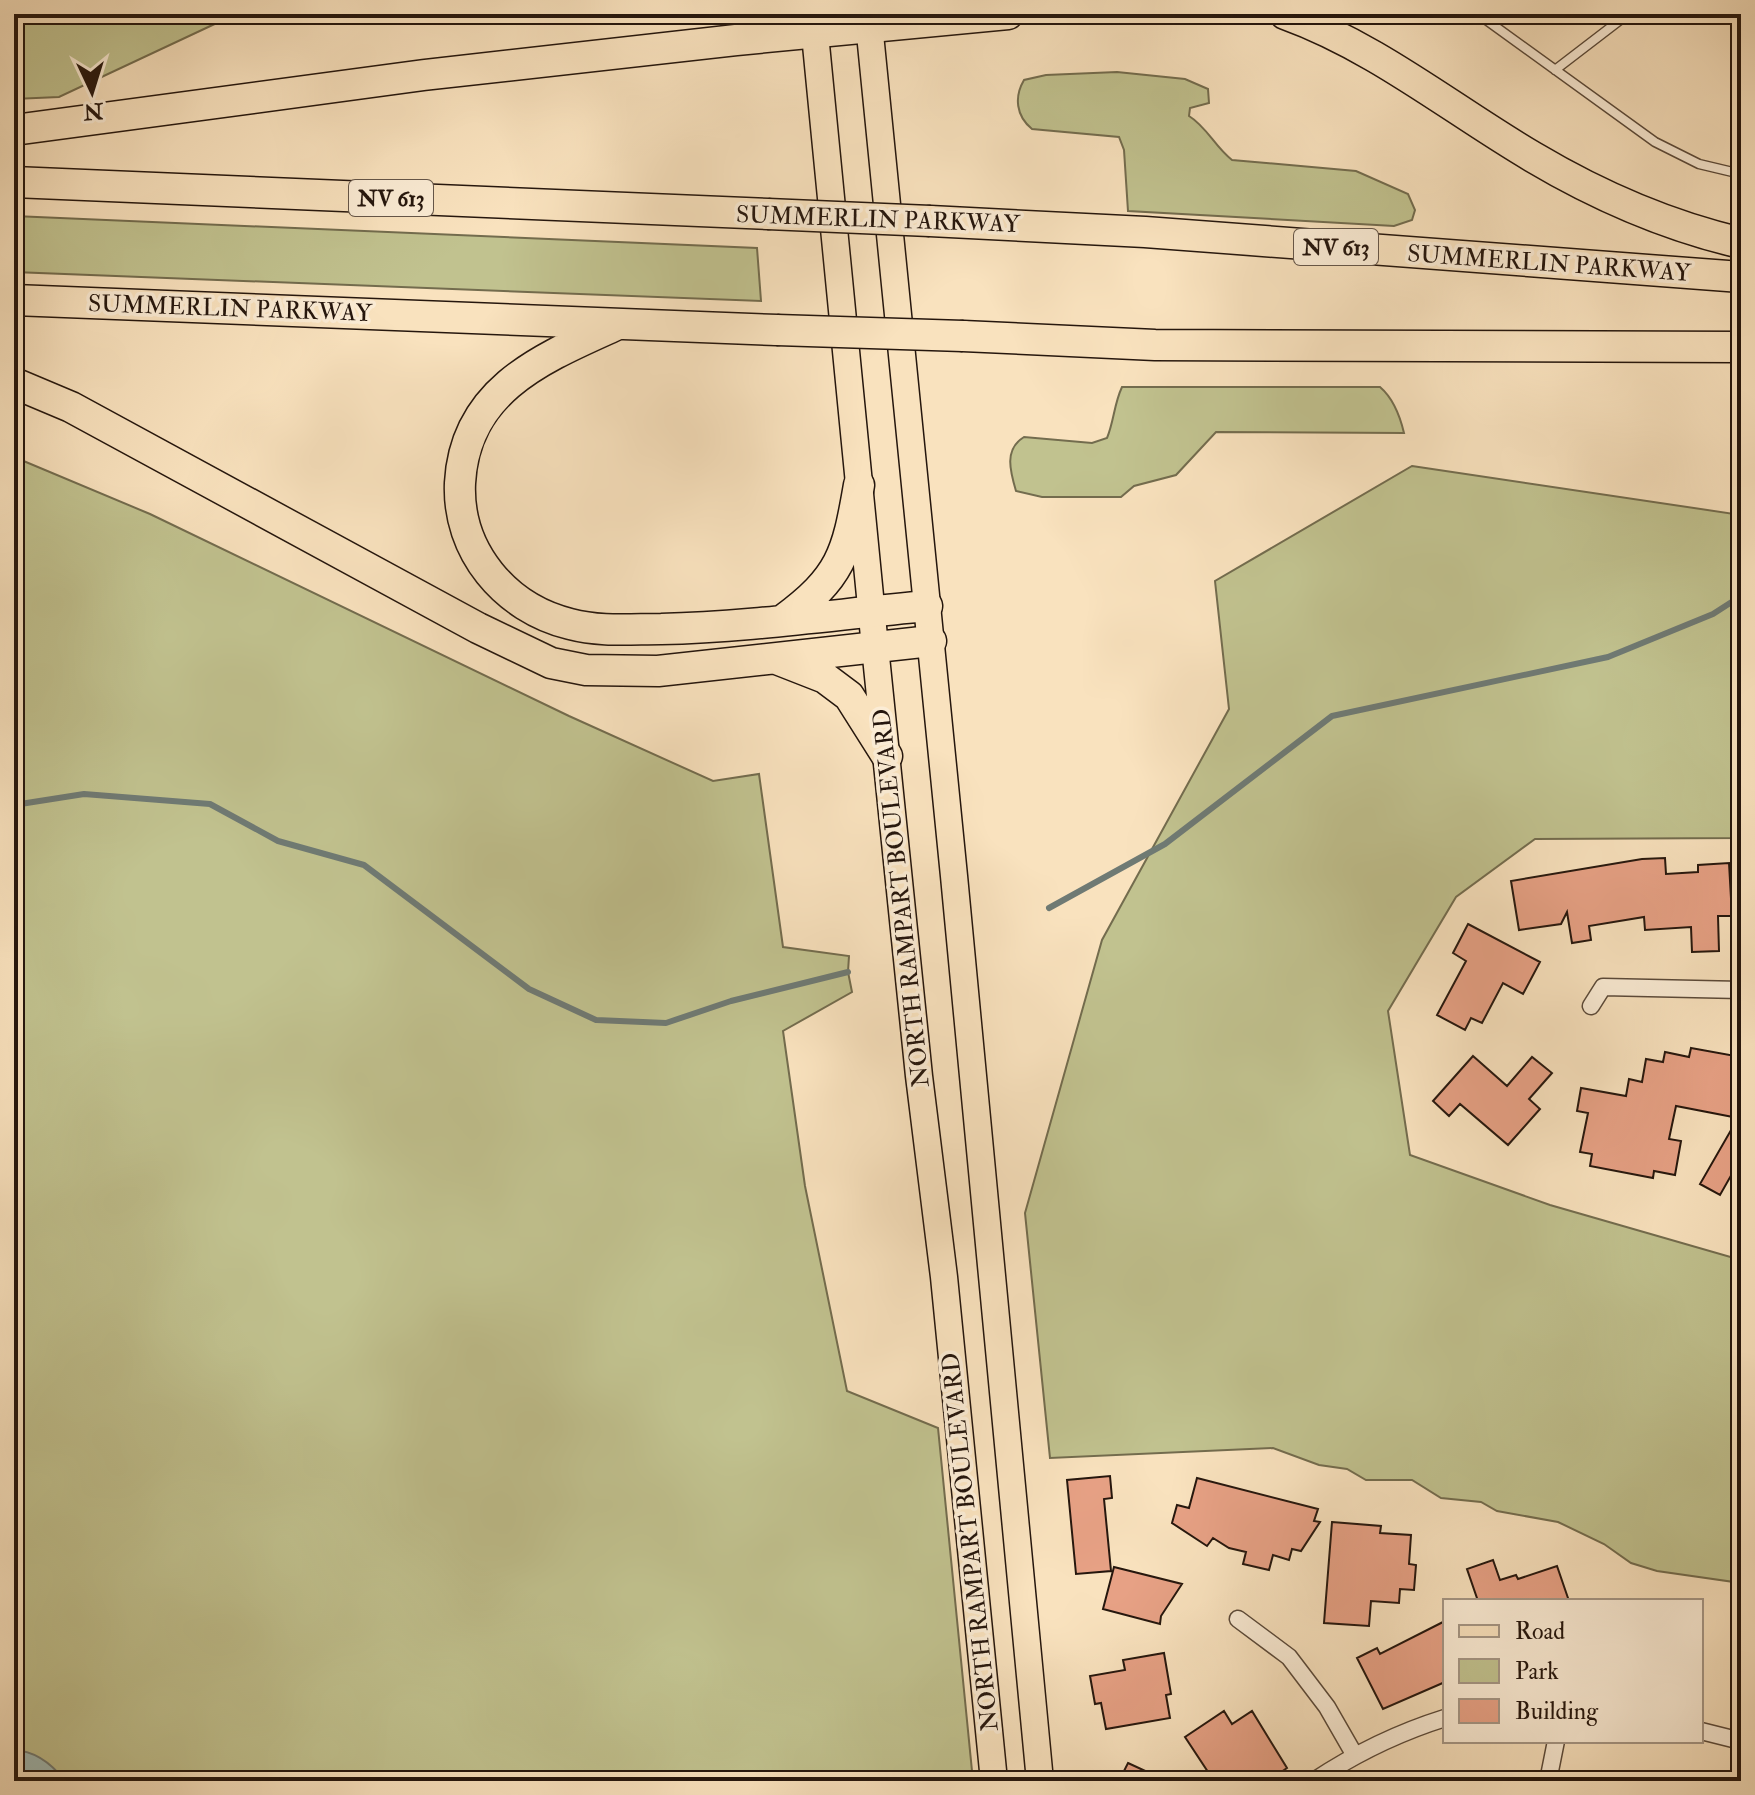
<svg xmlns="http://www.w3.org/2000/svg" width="1755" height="1795" viewBox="0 0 1755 1795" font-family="'IM FELL Double Pica',serif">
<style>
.green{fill:#c1c28f;stroke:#736c4e;stroke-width:2}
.water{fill:#a0bcb8;stroke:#6f7a74;stroke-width:2}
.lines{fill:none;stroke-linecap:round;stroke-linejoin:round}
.stream{stroke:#6f7a74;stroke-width:6}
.building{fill:#e7a185;stroke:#25160d;stroke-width:2}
.service-casing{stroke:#5a4939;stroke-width:11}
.minor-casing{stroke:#5a4939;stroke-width:19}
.primary-casing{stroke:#25160d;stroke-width:29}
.motorway-casing{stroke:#25160d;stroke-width:33}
.service{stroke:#fbecd5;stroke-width:8}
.minor{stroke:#fbecd5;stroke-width:16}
.primary{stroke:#f9e2be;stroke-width:26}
.motorway{stroke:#f9e2be;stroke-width:30}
.motorway-bridge-casing{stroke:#25160d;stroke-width:33;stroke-linecap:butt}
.motorway-bridge{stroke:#f9e2be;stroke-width:30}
.labels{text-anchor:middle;stroke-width:7;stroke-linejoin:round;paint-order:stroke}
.shield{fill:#fbecd5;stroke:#655649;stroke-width:2}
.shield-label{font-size:22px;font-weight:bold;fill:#25160d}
.street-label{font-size:24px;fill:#25160d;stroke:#fbecd5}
</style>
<rect width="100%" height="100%" fill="#f9e2be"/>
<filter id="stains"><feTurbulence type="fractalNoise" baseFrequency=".0025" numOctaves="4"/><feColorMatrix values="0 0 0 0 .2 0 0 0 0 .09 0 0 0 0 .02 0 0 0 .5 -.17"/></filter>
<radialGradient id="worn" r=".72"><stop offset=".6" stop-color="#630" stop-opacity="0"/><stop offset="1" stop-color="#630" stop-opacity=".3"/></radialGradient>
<!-- green -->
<path class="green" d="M14,14h222l-177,83 -45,2z
M1117,72l68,7 23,10 1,14 -19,5 -1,8c18,11 26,31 43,44l124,11 52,23 7,16 -3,10 -18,6 -266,-15 -4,-61 -5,-13 -87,-8c-16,-13 -18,-32 -8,-49l22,-5z
M14,216l743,32 4,53 -747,-29z
M1122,387h258c14,12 20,29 24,46l-188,-1 -40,43 -42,11 -13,11h-79l-26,-6c-6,-20 -12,-42 8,-54l68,6 15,-5c7,-17 7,-34 15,-51z
M14,457l136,57 419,202 144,65 46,-7 24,173 66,9 -1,16 4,20 -69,39 22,155 42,205 91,37 35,353h-959z
M1412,466l329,49v323l-206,1 -79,58 -68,114 22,144 140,50 191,55v323l-84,-12 -26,-8 -27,-19 -46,-22 -61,-11 -16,-9 -40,-4 -29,-18h-46l-19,-11 -28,-4 -46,-17 -223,10 -25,-245 77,-273 127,-231 -14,-128z"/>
<!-- water -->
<path class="water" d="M14,1750c22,1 38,14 51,31h-51z"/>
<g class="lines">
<!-- stream -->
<path class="stream" d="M14,805l70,-11 126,10 68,37 86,24 165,124 67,31 70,3 65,-22 117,-29
M1049,908l116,-64 167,-128 276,-59 105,-43 28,-18"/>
</g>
<!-- building -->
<path class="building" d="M1665,858l1,16 32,-2v-7l31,-2 3,53h-14l1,35 -27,1 -1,-25 -46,3 -1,-13 -55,9 2,14 -19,3 -5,-31 -6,12 -42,6 -8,-49 131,-22z
M1468,924l72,38 -17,32 -20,-11 -21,40 -11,-5 -6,12 -28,-15 29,-54 -13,-8z
M1691,1048l50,9v101l-21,37 -20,-11 38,-66 -62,-12 -7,33 12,2 -6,34 -21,-4 -1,7 -63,-12 2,-12 -12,-2 8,-39 -11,-2 4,-23 45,8 3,-17 13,3 4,-23 17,3 2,-10 24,5z
M1473,1056l34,30 25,-29 20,16 -23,26 11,10 -32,36 -48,-41 -11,12 -16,-15z
M1110,1476l2,22 -8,1 7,72 -35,3 -9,-94z
M1197,1478l121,31 -4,12 6,1 -19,29 -9,-2 -3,11 -16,-5 -4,15 -26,-6 3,-12 -17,-4 -16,-10 -6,8 -35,-23 5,-18 12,3z
M1332,1522l49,4 -1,7 31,2 -2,29 7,1 -2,25 -14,-1 -1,14 -28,-2 -2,25 -45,-3z
M1493,1560l7,20 16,-5 2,4 39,-13 12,35h-91l-11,-32z
M1114,1567l68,17 -21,32 -1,8 -57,-15z
M1445,1621v61l-62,27 -26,-51 20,-10 3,6z
M1164,1653l7,41 -5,1 4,23 -64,11 -5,-26 -6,1 -5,-28 35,-6 -2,-10z
M1224,1711l8,13 20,-13 35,57 -19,13h-54l-29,-44z
M1128,1763l39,18h-48z"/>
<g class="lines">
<!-- service casing -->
<g class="service-casing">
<path id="service" d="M1478,14l177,128 44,22 42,10
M1555,70l73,-56"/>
</g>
<!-- minor casing -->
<g class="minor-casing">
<path id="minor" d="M1591,1006l12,-19 138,3
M1238,1619l51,38 38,50 27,47
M1701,1731l40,10
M1314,1781c42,-28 83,-48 131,-63
M1548,1781l8,-40"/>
</g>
<!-- primary casing -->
<g class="primary-casing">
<path id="primary" d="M813,14l62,633 44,429 25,201 50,504
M868,14l86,862 86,905"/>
</g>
<!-- motorway casing -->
<g class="motorway-casing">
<path id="motorway" d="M1285,14c91,33 165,94 248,143 64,38 135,69 208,86
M14,130l410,-55 312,-35 272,-26
M14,182l754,32
M930,221l215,11 596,45
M14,300l763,30
M616,325c-73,33 -151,64 -156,158 -3,68 45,125 110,141 30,8 60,5 91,5 89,-2 177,-15 266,-23
M963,336l192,9 586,2
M14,383l57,24 407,221 73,35 35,7 72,1 273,-30
M783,620c58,-43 64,-65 76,-135
M779,660l46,18 24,18 38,60"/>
</g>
<!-- service -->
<use href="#service" class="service"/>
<!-- minor -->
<use href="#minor" class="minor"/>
<!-- primary -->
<use href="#primary" class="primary"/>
<!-- motorway -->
<use href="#motorway" class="motorway"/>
<!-- motorway-bridge casing -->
<g class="motorway-bridge-casing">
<path id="motorway-bridge" d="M768,214l162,7
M777,330l186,6"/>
</g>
<!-- motorway-bridge -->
<use href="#motorway-bridge" class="motorway-bridge"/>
</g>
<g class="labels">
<!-- shield labels -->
<g class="shield">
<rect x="349" y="180" width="84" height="36" rx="6"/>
<rect x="1294" y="229" width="84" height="36" rx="6"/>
</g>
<g class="shield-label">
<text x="391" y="206">NV 613</text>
<text x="1336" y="255">NV 613</text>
</g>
<!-- street labels -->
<g class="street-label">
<text transform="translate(878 219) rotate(2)" y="8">SUMMERLIN PARKWAY</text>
<text transform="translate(1549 263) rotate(4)" y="8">SUMMERLIN PARKWAY</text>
<text transform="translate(230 308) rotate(2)" y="8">SUMMERLIN PARKWAY</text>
<text transform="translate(901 898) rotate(-96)" y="8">NORTH RAMPART BOULEVARD</text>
<text transform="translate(970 1542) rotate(-96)" y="8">NORTH RAMPART BOULEVARD</text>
</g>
</g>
<!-- margin -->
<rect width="1755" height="1795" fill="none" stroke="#f9e2be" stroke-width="48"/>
<rect x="16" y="16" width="1723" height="1763" fill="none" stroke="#25160d" stroke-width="4"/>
<rect x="24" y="24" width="1707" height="1747" fill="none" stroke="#25160d" stroke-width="2"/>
<!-- legend -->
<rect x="1443" y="1599" width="260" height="144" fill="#fbecd5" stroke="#a59685" stroke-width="2"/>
<rect x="1459" y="1625" width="40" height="12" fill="#f9e2be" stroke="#a59685" stroke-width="2"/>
<text x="1515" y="1639" font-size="24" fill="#25160d">Road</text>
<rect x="1459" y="1659" width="40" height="24" fill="#c1c28f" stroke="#a59685" stroke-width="2"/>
<text x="1515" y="1679" font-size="24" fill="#25160d">Park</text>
<rect x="1459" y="1699" width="40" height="24" fill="#e7a185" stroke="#a59685" stroke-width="2"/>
<text x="1515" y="1719" font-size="24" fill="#25160d">Building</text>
<!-- north arrow -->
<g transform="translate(92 92) rotate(176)" stroke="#fbecd5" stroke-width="6" paint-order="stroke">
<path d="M0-6L14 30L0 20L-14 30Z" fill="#25160d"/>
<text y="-12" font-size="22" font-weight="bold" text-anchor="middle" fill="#25160d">N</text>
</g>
<rect width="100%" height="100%" filter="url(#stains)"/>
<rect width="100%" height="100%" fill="url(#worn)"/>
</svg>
